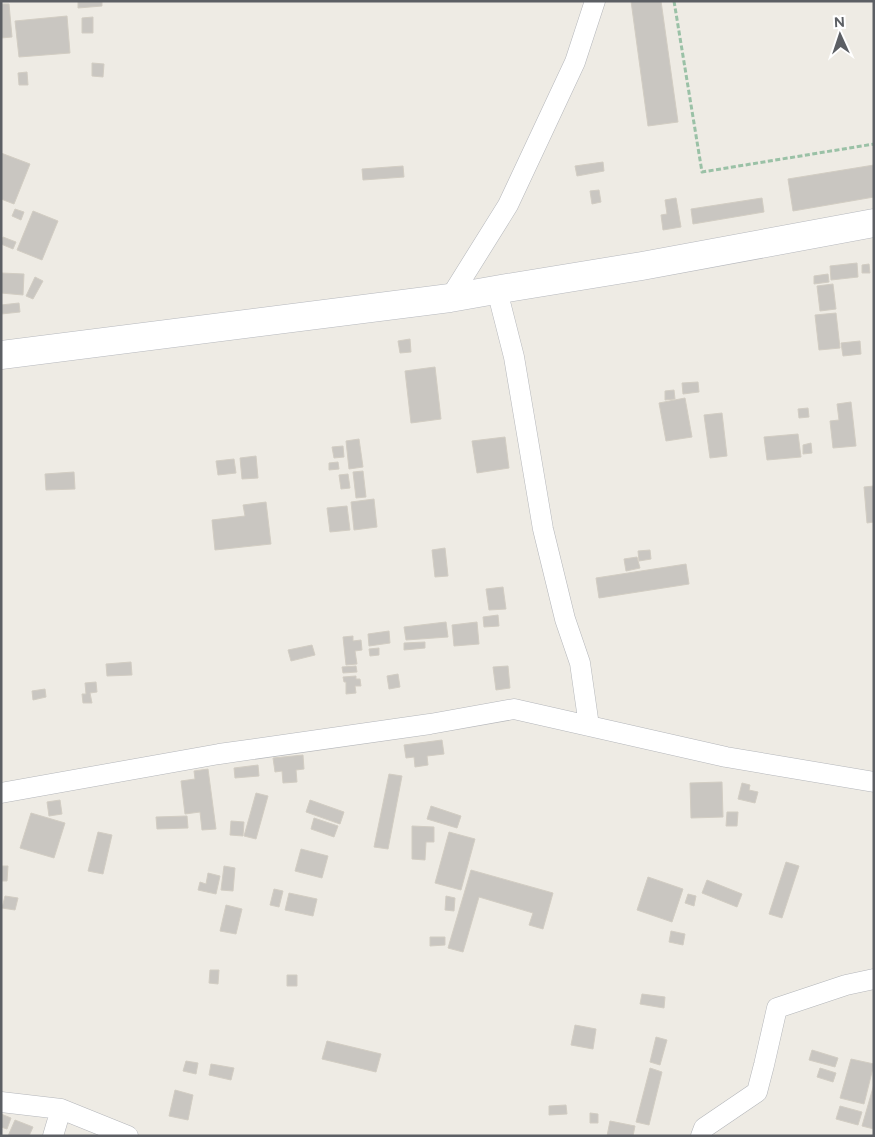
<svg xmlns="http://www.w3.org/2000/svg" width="875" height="1137" viewBox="0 0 875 1137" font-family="Figtree,sans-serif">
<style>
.building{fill:#c9c6c1;stroke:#d2cdc3}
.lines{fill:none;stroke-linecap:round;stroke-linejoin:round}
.street-casing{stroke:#b4b6ba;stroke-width:21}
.secondary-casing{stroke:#b6b8bd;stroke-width:29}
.path{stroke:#9ac1a6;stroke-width:3;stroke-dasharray:5 2.5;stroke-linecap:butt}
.street{stroke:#fff;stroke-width:20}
.secondary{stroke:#fff;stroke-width:28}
</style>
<rect width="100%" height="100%" fill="#eeebe4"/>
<!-- building -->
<path class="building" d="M78,1h24v5l-24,2z
M631,1h30l17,121 -30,4z
M1,4h8l3,33 -11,1z
M67,16l3,37 -51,4 -4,-36z
M93,17v16h-11v-15z
M92,63l12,1 -1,13 -11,-1z
M27,72l1,13h-9l-1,-12z
M1,153l29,11 -16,40 -13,-5z
M603,162l1,9 -27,5 -2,-10z
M874,165v32l-81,14 -5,-32z
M403,166l1,11 -41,3 -1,-11z
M599,190l2,12 -9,2 -2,-13z
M676,198l5,29 -18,3 -2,-15 6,-1 -2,-14z
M762,198l2,14 -71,12 -2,-15z
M15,209l9,3 -3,8 -9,-4z
M33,211l25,10 -16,39 -25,-10z
M3,237l13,5 -3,7 -12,-5z
M857,263l1,14 -27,3 -1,-14z
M869,264l1,9h-8v-8z
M1,273l23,1 -1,21 -22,-2z
M828,274l1,8 -15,2v-8z
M35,277l8,4 -10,18 -7,-3z
M833,284l3,25 -16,2 -3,-25z
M19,303l1,9 -19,2v-9z
M836,313l4,35 -21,2 -4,-35z
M410,339l1,13 -11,1 -2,-12z
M860,341l1,13 -18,2 -2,-13z
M435,367l6,52 -30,4 -6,-52z
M698,382l1,10 -16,2 -1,-11z
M674,390l1,9 -10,1v-9z
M685,398l7,39 -26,4 -7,-38z
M851,402l5,44 -23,2 -3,-27 9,-1 -2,-16z
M808,408l1,9 -10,1 -1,-9z
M722,413l5,43 -17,2 -6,-43z
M798,434l3,23 -34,3 -3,-23z
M505,437l4,31 -32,5 -5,-32z
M359,439l4,28 -14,2 -3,-28z
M811,443l1,10 -9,1v-9z
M343,446l1,11 -10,1 -2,-11z
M256,456l2,22 -16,1 -2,-21z
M234,459l2,14 -18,2 -2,-14z
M338,462l1,7 -10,1v-7z
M363,471l3,26 -10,1 -3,-26z
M74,472l1,17 -29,1 -1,-16z
M348,474l2,14 -9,1 -2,-14z
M874,486v36l-7,1 -3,-36z
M374,499l3,28 -23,3 -3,-28z
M266,502l5,42 -56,6 -3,-30 33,-4 -2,-11z
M347,506l3,24 -20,2 -3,-24z
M445,548l3,28 -13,1 -3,-27z
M650,550l1,9 -12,2 -1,-10z
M637,557l3,11 -14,3 -2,-12z
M686,564l3,20 -90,14 -3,-20z
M503,587l3,22 -17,1 -3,-21z
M498,615l1,11 -15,1 -1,-10z
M446,622l2,15 -42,3 -2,-13z
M477,622l2,22 -25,2 -2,-21z
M389,631l1,12 -21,3 -1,-12z
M353,636v5l8,-1 1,10 -7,1 2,13 -11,1 -3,-28z
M425,642v6l-21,2v-7z
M312,645l3,10 -24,6 -3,-11z
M379,648v7l-9,1 -1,-7z
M131,662l1,13 -25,1 -1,-12z
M356,666l1,6 -14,1 -1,-6z
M508,666l2,22 -14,2 -3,-23z
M398,674l2,13 -11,2 -2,-13z
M356,676v3h4l1,7h-6l1,7 -10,1v-12h-2l-1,-5z
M96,682l1,10 -7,1 2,10h-9l-1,-9h4l-1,-11z
M45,689l1,8 -13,3 -1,-9z
M442,740l2,14 -17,2 1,9 -13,2 -1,-10 -8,1 -2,-13z
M303,755l1,14 -8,1 1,12 -14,1 -1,-12 -7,1 -2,-14z
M258,765l1,11 -24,2 -1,-10z
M208,769l8,60 -14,1 -2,-18 -15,2 -4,-33 14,-2 -1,-8z
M389,774l13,2 -14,73 -14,-2z
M722,782l1,35 -32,1 -1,-35z
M742,783l8,2 -1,5 9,2 -3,11 -17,-4z
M256,793l12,3 -12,43 -12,-3z
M60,800l2,14 -13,2 -2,-14z
M310,800l34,12 -4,12 -34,-12z
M431,806l30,10 -4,12 -30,-9z
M727,812h11l-1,14h-11z
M31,813l34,10 -11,35 -34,-10z
M187,816l1,12 -31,1 -1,-12z
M314,818l24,8 -4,11 -23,-8z
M231,821l13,1 -1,14 -13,-1z
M412,826l22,1v15h-8l-1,18 -13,-1z
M98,832l14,3 -9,39 -15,-3z
M449,832l26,7 -14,51 -26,-7z
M301,849l27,7 -6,22 -27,-7z
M786,862l13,4 -17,52 -13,-4z
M1,866h7l-1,15h-6z
M224,866l11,2 -2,23 -12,-1z
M471,870l82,23 -10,36 -14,-4 4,-12 -54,-16 -16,55 -15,-4z
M208,873l12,3 -4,18 -18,-4 2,-8 6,2z
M648,877l35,12 -11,33 -35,-12z
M707,880l35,14 -5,13 -35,-14z
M274,889l9,2 -4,16 -9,-2z
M289,893l28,6 -4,17 -28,-6z
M688,894l8,2 -2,10 -9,-3z
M5,896l13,2 -3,12 -13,-2z
M446,896l9,2 -1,13 -9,-1z
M226,905l16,4 -6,25 -16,-3z
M671,931l14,3 -2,11 -14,-3z
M430,937h15v8l-15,1z
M210,970h9l-1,14 -9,-1z
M287,975h10v11h-10z
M642,994l23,3 -1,11 -24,-4z
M575,1025l21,4 -3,20 -22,-4z
M656,1037l11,3 -7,25 -10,-3z
M327,1041l54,13 -5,18 -54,-13z
M812,1050l26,8 -3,9 -26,-7z
M851,1059l23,5 -10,40 -24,-6z
M186,1061l12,2 -2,11 -13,-3z
M211,1064l23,4 -3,12 -22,-5z
M650,1068l12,4 -13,53 -13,-3z
M820,1068l16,5 -3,9 -16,-5z
M874,1084v45l-12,-3z
M175,1090l18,5 -5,25 -19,-4z
M566,1105l1,9 -18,1v-9z
M840,1106l22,6 -4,13 -22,-6z
M590,1113l8,1v9h-8z
M1,1114l10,4 -4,11 -6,-2z
M15,1120l18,7 -4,9h-21z
M610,1121l25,5 -2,10h-26z"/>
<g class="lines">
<!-- street casing -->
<g class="street-casing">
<path id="street" d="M501,289l-1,13 14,55 29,172 22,90 15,44 9,63
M450,298l58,-93 67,-143 20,-61
M1,793l218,-39 211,-30 84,-15 212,48 148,25
M1,1102l60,7 67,27
M53,1136l8,-27
M701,1136l3,-8 53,-36 7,-27 13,-57 69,-23 28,-6"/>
</g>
<!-- secondary casing -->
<g class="secondary-casing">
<path id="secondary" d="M1,355l449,-57 51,-9 141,-23 232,-43"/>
</g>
<!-- path -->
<path class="path" d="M674,1l28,171 172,-28"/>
<!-- street -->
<use href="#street" class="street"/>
<!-- secondary -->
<use href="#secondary" class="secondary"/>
</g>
<!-- border -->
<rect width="875" height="1137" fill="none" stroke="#5c5f64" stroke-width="5"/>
<!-- north arrow -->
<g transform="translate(840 35) rotate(357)" stroke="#ffffff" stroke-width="4" paint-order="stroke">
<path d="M0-4L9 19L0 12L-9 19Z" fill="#5c5f64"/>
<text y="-8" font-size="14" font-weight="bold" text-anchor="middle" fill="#5c5f64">N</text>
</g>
</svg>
